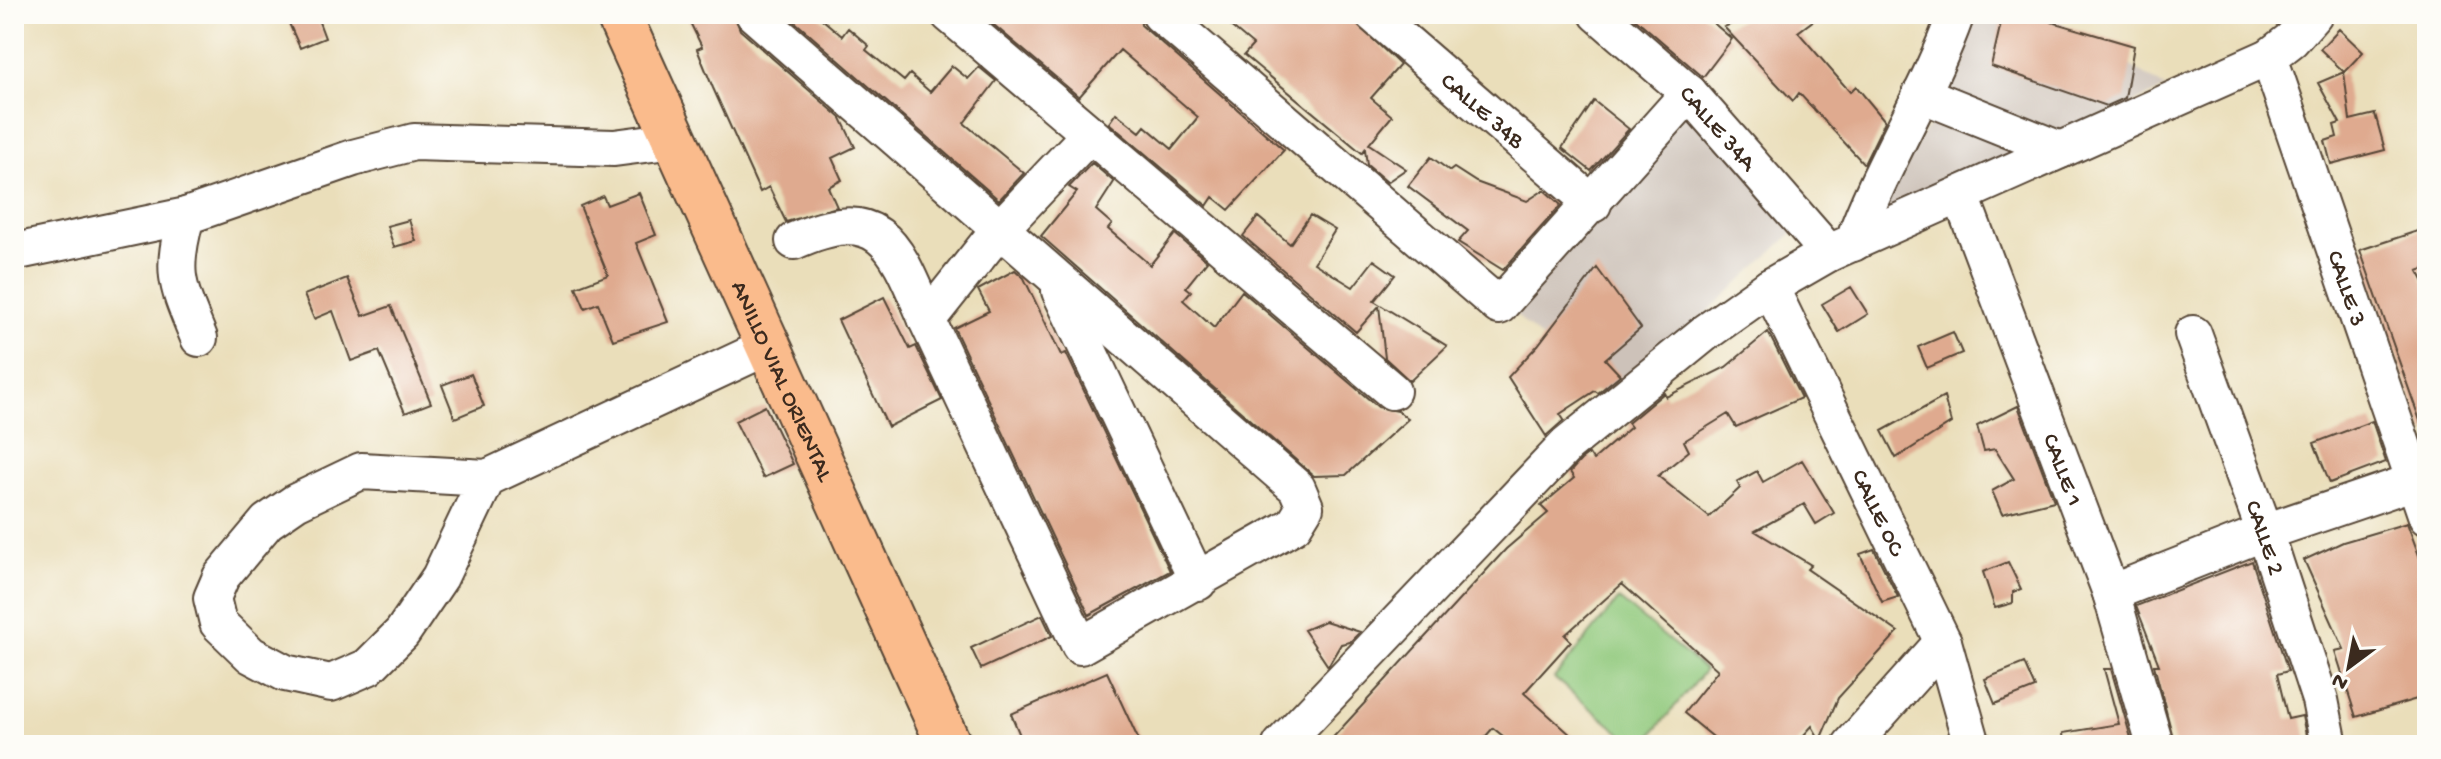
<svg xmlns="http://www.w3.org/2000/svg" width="2441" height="759" viewBox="0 0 2441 759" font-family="'Gochi Hand',sans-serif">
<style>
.industrial{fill:#cdc2b9}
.green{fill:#91c97d;stroke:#667a4e;stroke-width:2}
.building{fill:#dfaa8f}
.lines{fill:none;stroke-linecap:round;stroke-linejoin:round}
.minor-casing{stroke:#554535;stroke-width:40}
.highway-casing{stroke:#554535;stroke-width:48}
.minor{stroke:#fff;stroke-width:36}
.highway{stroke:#fabb8c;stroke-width:44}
.labels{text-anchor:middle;stroke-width:6;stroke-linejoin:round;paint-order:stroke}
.street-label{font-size:24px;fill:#3b2a1e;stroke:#fdfcf7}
</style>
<rect width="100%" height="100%" fill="#fdfcf7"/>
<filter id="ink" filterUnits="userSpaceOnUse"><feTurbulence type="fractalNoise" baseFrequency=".0125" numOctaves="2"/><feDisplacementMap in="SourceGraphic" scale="16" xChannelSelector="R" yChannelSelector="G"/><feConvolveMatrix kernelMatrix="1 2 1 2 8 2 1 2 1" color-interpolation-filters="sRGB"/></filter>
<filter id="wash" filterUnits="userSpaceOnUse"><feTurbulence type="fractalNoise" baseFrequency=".006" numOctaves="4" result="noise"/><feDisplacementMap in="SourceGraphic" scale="32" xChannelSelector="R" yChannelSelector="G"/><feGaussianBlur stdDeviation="1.8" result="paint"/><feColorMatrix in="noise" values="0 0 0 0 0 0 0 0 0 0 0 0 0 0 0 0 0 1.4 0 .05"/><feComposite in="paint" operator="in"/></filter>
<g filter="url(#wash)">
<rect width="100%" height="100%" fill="#eadeba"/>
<!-- industrial -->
<path class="industrial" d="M1975,14h73l118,74 -297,139 3,-20 66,-95z
M1691,105l109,121 -190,176 -96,-89z"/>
<!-- green -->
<path class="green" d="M1619,599l86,71 -62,75h-8l-81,-67z"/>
<g id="blocks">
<!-- building -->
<path class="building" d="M306,14h10l9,24 -25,10 -12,-27z
M686,14h48l6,16 101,88 14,29 -23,11 10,22 -14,7 9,20 -51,15 -17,-35 -9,5 -47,-104 -16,-39 5,-2z
M786,14h30l26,22 6,-8 21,18 -3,4 38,31 6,-7 20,18 22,-26 16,13 11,-12 17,14 -32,42 60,50 -25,27z
M981,14h159l1,11 143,125 -55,60 -16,-13 -6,9 -98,-83 7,-10 24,19 5,-6 27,23 26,-32 -78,-67 -41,47z
M1216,14h131l53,51 -29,33 21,18 -23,28 37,25 -19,13 -20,-17 -2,-16 -3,4 -118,-98 9,-10z
M1630,14h73l29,25 -29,38z
M1755,14h67l-24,18 52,60 6,-6 29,35 -21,43 -65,-71 -6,8 -69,-74z
M2003,14h51l-2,8 82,24 -9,52 -18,8 -116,-40z
M2339,29l24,23 -19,20 -24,-23z
M2344,72l6,48 25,-6 10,36 -54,14 -6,-23 12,-4 -3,-12 6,-2 -22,-40z
M1594,101l35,28 -38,42 -29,-23z
M1431,157l19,14 4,-3 22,14 51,19 17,-11 17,15 -58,65 -45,-28 10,-11 -60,-45z
M1092,163l22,19 -18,28 16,14 -4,5 42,36 25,-31 32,27 -21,26 5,4 -8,9 31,28 28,-37 136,116 20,4 10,8 -62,56 -32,1 -273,-240 36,-44 -8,-5z
M639,193l17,42 -20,8 32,79 -55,18 -15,-37 -13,5 -9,-21 32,-12 -28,-69 23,-10 4,9z
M1310,215l25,15 -21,33 39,24 21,-27 21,15 -21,26 73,45 -37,35 -25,-23 -6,-52 -23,26 -113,-96 15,-19 32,27z
M409,220l7,21 -22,6 -7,-21z
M2427,228v40l-9,3 9,17v144h-3l-64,-182z
M1597,268l44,60 -36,31 15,16 -22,18 -3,-2 -35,23 4,6 -18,16 -38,-59 30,-32z
M1015,270l9,8 37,77 5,-2 104,218 -81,44 -135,-287 35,-17 -11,-21z
M347,278l16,38 28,-10 40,97 -26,10 -26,-62 -28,10 -18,-50 -19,8 -10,-24z
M1851,287l17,27 -29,18 -17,-28z
M884,297l26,52 6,-3 26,54 -54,27 -50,-107z
M1768,332l33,66 -65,29 -8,-13 -44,27 5,10 -31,25 51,41 31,-29 -3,-6 20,-11 6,11 39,-22 32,53 -18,11 -12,-20 -49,27 56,34 -4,4 91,63 -60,66 -18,42 -8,-14 -17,19h-72l-39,-32 34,-43 -96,-86 -57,51 6,6 -47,52 58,52h-68l-21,-17 -15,17h-152l180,-196 42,-36 -7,-7 33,-28 -4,-6 11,-12 8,-6 4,6 38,-33 -3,-4 36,-30 2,4 60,-30z
M1953,332l9,21 -35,15 -9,-21z
M471,374l13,32 -29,12 -13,-33z
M1944,397l7,26 -55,35 -14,-27z
M765,406l28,58 -30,14 -28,-57z
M2018,406l36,95 -52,13 -10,-23 22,-12 -19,-30 -11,2 -7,-25z
M2372,421l14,41 -56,21 -16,-40z
M2407,523l20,54v119l-71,21 -21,-66 9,-2 -40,-89 39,-18z
M1874,549l24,48 -16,5 -22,-48z
M2252,561l36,110 -11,3 11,45 14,-3 6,29h-133l-21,-80h5l-23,-59z
M2008,562l13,27 -8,3v11l-18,5 -12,-36z
M1042,615l10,21 -71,33 -10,-21z
M1325,621l35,11 -10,10 -9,2 -13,22 -24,-36z
M2024,663l11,25 -40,16 -10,-25z
M2104,669h7l22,76h-69l-1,-12 56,-9z
M1107,672l34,73h-117l-13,-31z"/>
</g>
</g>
<g filter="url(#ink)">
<use href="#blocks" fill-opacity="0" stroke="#554535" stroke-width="2"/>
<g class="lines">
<!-- minor casing -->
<g class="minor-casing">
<g id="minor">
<path d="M754,14l543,474 8,19 -11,18 -214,121 -153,-326 71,-89 92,-97"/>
<path d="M949,14l443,377"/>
<path d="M1160,14l339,292 190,-213"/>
<path id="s1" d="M1373,14l220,190"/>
<path id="s2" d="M1598,14l91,79 140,160"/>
<path id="s3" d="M2269,57l158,460"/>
<path d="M1921,94l139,56"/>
<path id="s4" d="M1961,196l150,397 44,152"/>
<path d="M794,241c89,-40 102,7 133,79"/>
<path d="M1853,243c28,-79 75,-150 103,-229"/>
<path d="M14,252l172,-36"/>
<path id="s5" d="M1770,287l173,355 29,103"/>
<path d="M1060,291l138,291"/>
<path id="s6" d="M2193,334l72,198 55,168 9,45"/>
<path d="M199,338c-22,-54 -29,-64 -13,-122l167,-58 61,-16 200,6 61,-8"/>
<path d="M487,478l-47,99 -38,56 -34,34 -37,16 -46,-10 -34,-18 -33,-32 -6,-25 9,-21 46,-55 29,-20 65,-31 126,7 282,-132"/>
<path d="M2111,593l154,-61 162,-55"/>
<path d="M1281,745l286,-300 138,-112 65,-46 59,-34 440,-196 22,-17 23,-26"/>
<path d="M1851,745l92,-103"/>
</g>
</g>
<!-- highway casing -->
<g class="highway-casing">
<g id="highway">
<path id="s7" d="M618,14l331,731"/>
</g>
</g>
<!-- minor -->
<use href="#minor" class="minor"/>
<!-- highway -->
<use href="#highway" class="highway"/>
</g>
</g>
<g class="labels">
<!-- street labels -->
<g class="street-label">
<text dy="8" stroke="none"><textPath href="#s1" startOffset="146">CALLE 34B</textPath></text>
<text dy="8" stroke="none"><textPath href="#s2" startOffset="166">CALLE 34A</textPath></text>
<text dy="8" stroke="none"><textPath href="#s3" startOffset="244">CALLE 3</textPath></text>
<text dy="8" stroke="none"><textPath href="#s7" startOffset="402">ANILLO VIAL ORIENTAL</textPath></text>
<text dy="8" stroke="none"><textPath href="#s4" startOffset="292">CALLE 1</textPath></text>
<text dy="8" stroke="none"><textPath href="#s5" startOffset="250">CALLE 0C</textPath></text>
<text dy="8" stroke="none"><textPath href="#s6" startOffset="216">CALLE 2</textPath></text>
</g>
</g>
<!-- margin -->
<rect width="2441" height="759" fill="none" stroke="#fdfcf7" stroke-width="48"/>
<!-- north arrow -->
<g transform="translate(2349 667) rotate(212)" stroke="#fdfcf7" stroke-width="6" paint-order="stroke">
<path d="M0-6L14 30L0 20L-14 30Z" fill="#3b2a1e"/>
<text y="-12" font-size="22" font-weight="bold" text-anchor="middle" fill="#3b2a1e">N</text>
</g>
</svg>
